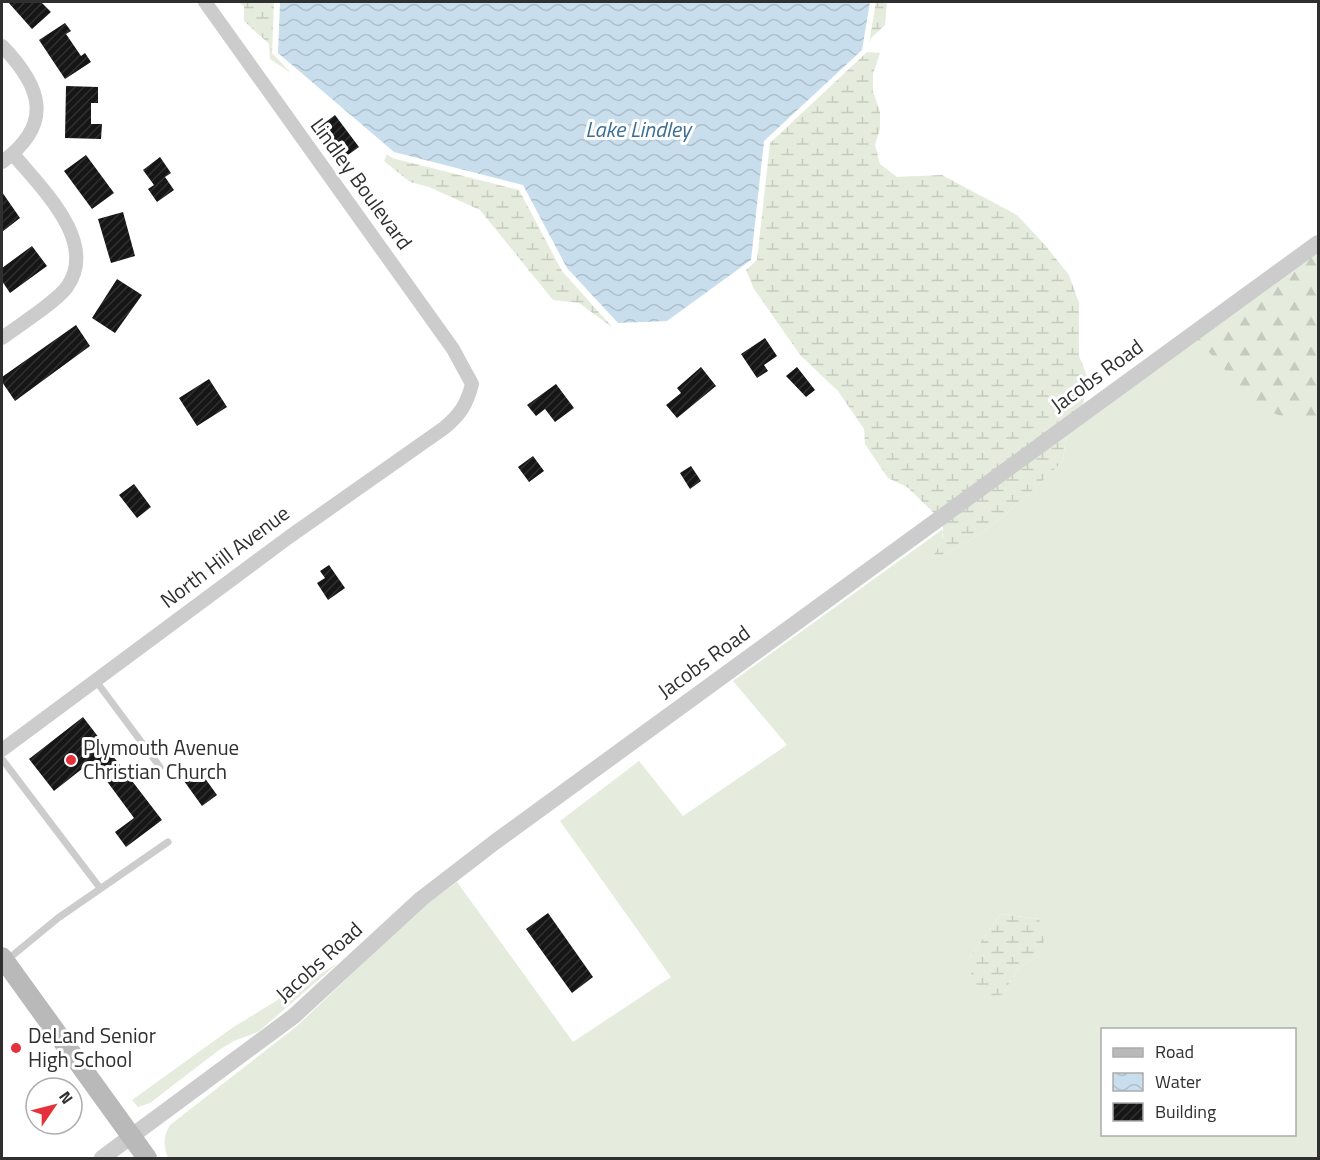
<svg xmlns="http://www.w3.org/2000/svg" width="1320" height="1160" viewBox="0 0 1320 1160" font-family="'Titillium Web',sans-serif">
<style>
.grass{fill:#e5ecdd;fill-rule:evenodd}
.forest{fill:url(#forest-firs)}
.wetland{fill:url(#wetland-marsh)}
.water{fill:url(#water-waves)}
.building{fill:url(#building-hatch)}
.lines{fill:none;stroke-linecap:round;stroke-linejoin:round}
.service{stroke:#ccc;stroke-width:7}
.minor{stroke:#ccc;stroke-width:14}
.tertiary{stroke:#ccc;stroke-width:16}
.secondary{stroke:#b9b9b9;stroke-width:20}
.poi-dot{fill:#e6313b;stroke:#fff;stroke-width:2}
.labels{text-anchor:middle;stroke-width:6;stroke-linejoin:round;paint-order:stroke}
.street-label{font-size:21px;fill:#2f2f2f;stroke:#fff}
.poi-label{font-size:21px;fill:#2f2f2f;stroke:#fff;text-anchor:start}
.water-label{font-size:22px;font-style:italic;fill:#3c6f92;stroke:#fff}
</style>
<defs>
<pattern id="forest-firs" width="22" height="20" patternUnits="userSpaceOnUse" patternTransform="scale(1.5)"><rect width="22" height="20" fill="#e5ecdd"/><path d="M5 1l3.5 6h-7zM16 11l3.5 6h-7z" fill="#c5cbbe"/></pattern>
<pattern id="wetland-marsh" width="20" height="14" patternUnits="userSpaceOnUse" patternTransform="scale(1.5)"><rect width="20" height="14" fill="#e5ecdd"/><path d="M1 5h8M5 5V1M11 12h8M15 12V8" fill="none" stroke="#c5cbbe"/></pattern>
<pattern id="water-waves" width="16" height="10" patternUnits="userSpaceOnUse" patternTransform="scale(1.5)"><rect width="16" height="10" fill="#c9deec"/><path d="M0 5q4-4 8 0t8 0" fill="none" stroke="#adbfcb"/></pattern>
<pattern id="building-hatch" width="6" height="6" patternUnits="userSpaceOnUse" patternTransform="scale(1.5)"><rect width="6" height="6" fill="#161616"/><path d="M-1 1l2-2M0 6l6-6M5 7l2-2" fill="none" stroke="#303030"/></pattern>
</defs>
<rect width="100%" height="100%" fill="#fff"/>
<!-- grass -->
<path class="grass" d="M1197,339l20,21 101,70v728h-1150c-5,-13 -5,-21 2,-33l127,-99 124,-118 36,-26 116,160 98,-65 -111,-156 79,-60 44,55 104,-71 -54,-64 210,-152 -1,12 -11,18c49,-15 95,-63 132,-98l3,-26zM1001,914l38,5v37l-20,11 -16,27 -34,-36zM1102,1030h192v104h-192z
M338,963l-80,69 -24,9 -15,9 -69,53 -12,4 -6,-7 100,-72z"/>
<!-- forest -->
<path class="forest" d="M1318,251v179l-58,-22 -63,-69z"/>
<!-- wetland -->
<path class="wetland" d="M238,2h36l-2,51 19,20 -21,-14 -1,-15 -25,-23v-15z
M876,2h11l-2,23 -14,13 -2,5z
M867,52l13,1 -7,21v17l7,21v17l-5,16 5,19 17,13 45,-2 75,40 28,30 24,30 10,28v53l8,20 -4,31 -148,107 -28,-27 -19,-9 -23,-34 -1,-15 -26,-38 -37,-35 -47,-67 -8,-19 11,-10 13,-117z
M387,154l5,4 127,32 43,81 51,57 -34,-25 -26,-3 -73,-90 -51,-23 -19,-5 -26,-21z
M1066,435l-3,26c-39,37 -81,81 -133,99 7,-10 17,-23 12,-35z
M1001,914l38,5 5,21 -5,16 -20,11 -16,27 -10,3 -10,-1 -10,-9 -4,-29z"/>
<!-- water -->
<path class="water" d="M280,2h590l-8,48 -98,91 -13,119 -84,61 -49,2 -51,-55 -44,-83 -129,-33 -116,-99z"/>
<!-- building -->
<path class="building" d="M8,2h33l10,10 -19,17z
M65,23l6,8 -5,3 15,22 4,-3 6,9 -26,17 -26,-39z
M66,86l32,1v16h-7v21h11l-1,15 -36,-1z
M335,115l24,32 -18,13 -23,-32z
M86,155l28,38 -22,16 -28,-38z
M160,157l11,16 -6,4 9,13 -17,12 -9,-13 6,-4 -11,-15z
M2,192l18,26 -18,14z
M123,212l12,44 -24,7 -13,-44z
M32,246l15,20 -37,27 -8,-12v-13z
M117,279l25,16 -27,38 -23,-15z
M76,325l14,21 -75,55 -13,-19v-5z
M765,338l12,18 -13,9 4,6 -11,7 -16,-24z
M701,367l15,19 -39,32 -11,-13 15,-12 -4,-5z
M797,367l18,23 -9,7 -20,-21z
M209,379l18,28 -30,19 -18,-28z
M556,384l18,24 -19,14 -10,-13 -9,7 -9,-11z
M533,456l11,15 -15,11 -11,-15z
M691,466l10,15 -11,8 -10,-16z
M134,484l17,23 -14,11 -18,-23z
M329,565l16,23 -17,12 -11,-17 8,-5 -5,-7z
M83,717l79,103 -36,27 -11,-15 19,-14 -42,-57 -38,30 -25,-32z
M199,770l18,25 -15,11 -18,-25z
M548,913l45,64 -21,16 -46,-64z"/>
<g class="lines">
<!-- service -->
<path class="service" d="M96,681l64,86
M2,759l98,129
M7,960l51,-42 110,-76"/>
<!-- minor -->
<path class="minor" d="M2,46c40,41 52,78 0,116
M2,338c16,-12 53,-35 65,-51 32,-45 -26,-99 -54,-133
M2,750l287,-213 155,-109c16,-13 23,-24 28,-44l-19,-35 -248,-347"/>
<!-- tertiary -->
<path class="tertiary" d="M102,1158l192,-142 127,-117 74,-57 823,-599"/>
<!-- secondary -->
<path class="secondary" d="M2,957l145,201"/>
</g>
<!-- markers -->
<g class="poi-dot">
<circle cx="71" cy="760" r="6"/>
<circle cx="16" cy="1048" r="6"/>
</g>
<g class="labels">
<!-- street labels -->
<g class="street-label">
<text transform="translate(361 184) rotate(54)" y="7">Lindley Boulevard</text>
<text transform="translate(1097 376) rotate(-36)" y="7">Jacobs Road</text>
<text transform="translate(225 557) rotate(-37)" y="7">North Hill Avenue</text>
<text transform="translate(704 662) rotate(-36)" y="7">Jacobs Road</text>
<text transform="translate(319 962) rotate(-42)" y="7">Jacobs Road</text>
</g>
<!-- poi labels -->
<g class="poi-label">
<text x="83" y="755">Plymouth Avenue<tspan x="83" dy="24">Christian Church</tspan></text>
<text x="28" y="1043">DeLand Senior<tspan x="28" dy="24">High School</tspan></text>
</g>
<!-- water labels -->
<g class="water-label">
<text x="638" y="137">Lake Lindley</text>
</g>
</g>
<!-- border -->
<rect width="1320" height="1160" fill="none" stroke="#2f2f2f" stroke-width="6"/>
<!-- legend -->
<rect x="1101" y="1028" width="195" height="108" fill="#ffffff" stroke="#acacac" stroke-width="1.5"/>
<rect x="1113" y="1048" width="30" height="9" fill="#b9b9b9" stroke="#acacac" stroke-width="1.5"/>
<text x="1155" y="1058" font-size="18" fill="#2f2f2f">Road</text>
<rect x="1113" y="1073" width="30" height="18" fill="url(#water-waves)" stroke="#acacac" stroke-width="1.5"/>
<text x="1155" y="1088" font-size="18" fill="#2f2f2f">Water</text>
<rect x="1113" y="1103" width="30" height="18" fill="url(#building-hatch)" stroke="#acacac" stroke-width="1.5"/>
<text x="1155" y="1118" font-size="18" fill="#2f2f2f">Building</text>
<!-- north arrow -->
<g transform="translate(54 1106) rotate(55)"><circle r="28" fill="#ffffff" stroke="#acacac" stroke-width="1.5"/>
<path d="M0-4.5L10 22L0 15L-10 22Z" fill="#e6313b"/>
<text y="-9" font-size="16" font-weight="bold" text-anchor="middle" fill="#2f2f2f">N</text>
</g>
</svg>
